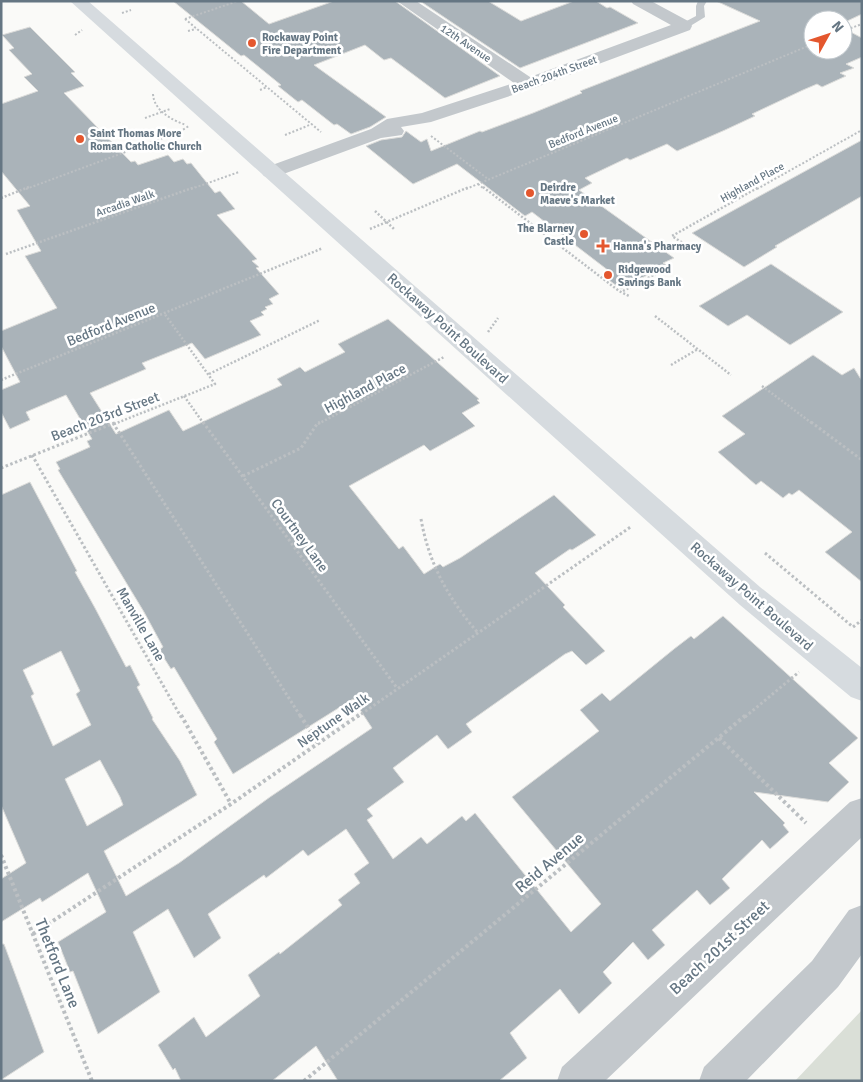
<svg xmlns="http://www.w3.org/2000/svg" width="863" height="1082" viewBox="0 0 863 1082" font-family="Signika,sans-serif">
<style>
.green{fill:#dadfd7}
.building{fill:#aab3b9;stroke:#dcdcda;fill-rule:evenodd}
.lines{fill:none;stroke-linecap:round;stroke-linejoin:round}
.path-far3{stroke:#bbbfc2;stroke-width:2;stroke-dasharray:2 2;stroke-linecap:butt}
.path-far2{stroke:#bbbfc2;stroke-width:2.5;stroke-dasharray:2 2;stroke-linecap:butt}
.path-far1{stroke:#bbbfc2;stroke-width:3;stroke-dasharray:2.5 2.5;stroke-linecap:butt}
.path{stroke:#bbbfc2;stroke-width:4;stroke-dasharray:3 3;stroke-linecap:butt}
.lane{fill:#c3c8cc;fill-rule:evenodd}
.street{fill:#c3c8cc;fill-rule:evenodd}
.secondary{fill:#d6dbdf;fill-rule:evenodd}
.poi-dot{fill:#e4572e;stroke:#fff;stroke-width:2}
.labels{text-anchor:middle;stroke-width:5;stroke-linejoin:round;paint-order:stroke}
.far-poi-label{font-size:11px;font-weight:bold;fill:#657683;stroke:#fff;text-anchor:start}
.far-street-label{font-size:11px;fill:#657683;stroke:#fff}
.street-label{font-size:14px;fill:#657683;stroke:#fff}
.near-street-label{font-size:16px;fill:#657683;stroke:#fff}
</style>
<rect width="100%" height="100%" fill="#fafaf8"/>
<!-- green -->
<path class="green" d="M862,1010v71h-67z"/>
<!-- building -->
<path class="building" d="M173,1h68l28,23 65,-23h61l105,75 -55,22 -54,-40 -7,2 -19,-15 -51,20 72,52 -16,10 -19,7 -14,-10 -3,1 -32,-25 -4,2 -20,-16 3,-1 -37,-30 -3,1z
M420,1h68l33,20 53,-20h22l11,7 3,-1 28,16 -118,45z
M716,1h146v13l-19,9v-3h-30v30h30v-22l19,10v19l-16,7 8,4 -14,5 6,3 -24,11 -5,-3 -14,6 -51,24 3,2 -30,14 -48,21 -10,-7 -37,16 -3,-2 -42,20 7,5 -13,7 95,68 -11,5 3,2 -45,24 -19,-14 7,-4 -77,-59 -7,4 -68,-52 -44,20 -47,-38 15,-6 21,-3 4,-6 15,11 6,-3 4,12 49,-20 2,1 51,-19 49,-20 -2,-2 180,-70z
M30,27l45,45 -4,1 13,13 -20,7 67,69 4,-1 3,4 30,-10 6,7 9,-3 4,5 4,-1 24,30 5,-2 15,18 -18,6 40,44 -5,2 7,6 -3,1 23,26 -10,5 4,5 -8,3 2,2 -6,3 3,3 -14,6 11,14 -56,24 -13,-16 -50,20 4,6 -56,24 26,41 53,-24 14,21 99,-46 -5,-6 23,-12 5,5 40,-20 -7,-8 50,-25 91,80 -2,1 3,3 -18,10 13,13 -45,25 -6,-6 -75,41 50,63 4,-3 21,28 16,-10 3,3 17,-9 94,-63 42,40 -24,15 -2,-1 -35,24 30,32 -2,2 42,44 -19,14 -14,-14 -7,3 -99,70 6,8 -24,17 -11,-14 -44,33 11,14 -37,27 6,7 -6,4 26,39 28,-22 6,7 35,-28 4,5 9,-8 96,119 30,-28 -89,-107 87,-66 -19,-21 22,-17 8,8 64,-52 17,-13 3,3 29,-23 135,122 -29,25 20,19 -21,20 -74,-10 31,31 -2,2 6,7 -19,17 -8,-9 -40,39 8,9 -20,17 -13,-15 -45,40 13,15 -17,15 -15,-18 -30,30 9,11 -33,31 -19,-25 -50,44 17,25 -28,23h-161l-22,-35 -44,35h-91l-6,-13 -2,2 -15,-25 36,-28 12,20 54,-41 -12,-21 31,-23 1,2 62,-49 -4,-5 22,-17 -6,-9 15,-11 -23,-34 -38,27 -5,-6 -37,28 -2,-3 -56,39 13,24 -27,20 -26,-49 -35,23 27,60 -62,42 -25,-63 -3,1 -12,-30 48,-30 -18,-39 -46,29 -2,-4 -39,24v-43l25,-16 -25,-58v-310l29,-13 47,89 -2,1 20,36 31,59 4,-2 10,20 -3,2 16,31 -1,1 28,42 17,34 -93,56 22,45 53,-33 91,-66 102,-69 -19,-29 -120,75 -19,-32 3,-3 -43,-72 -3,2 -12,-19 4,-3 -19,-35 -86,-142 2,-1 -4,-7 34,-15 -3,-6 5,-2 -26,-44 -40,17 4,8 -20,9 -9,-17v-22l19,-8 -19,-36v-15l56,-23 -32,-52 16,-5 -24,-41 13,-4 -29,-35v-67l37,-13 -14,-14 8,-3 -23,-24 5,-2 -12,-13zM61,651l19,40 -4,3 15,31 -38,21 -22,-50 3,-2 -11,-24zM100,760l20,37 3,8 -36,21 -22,-47z
M862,140v56l-87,50 2,1 -33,20 -52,-34z
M771,264l72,48 -53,33 -43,-30 -19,11 -29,-20z
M813,355l29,20 12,-7 8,13v201l-37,-30 27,-20 -53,-42 -7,5 -3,-2 -6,5 -22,-17 -5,4 -38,-33 27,-18 -23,-18z
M1,944h3l40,108 -43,28z"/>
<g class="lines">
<!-- path-far3 -->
<path class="path-far3" d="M122,13l9,-3
M185,19l136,113
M185,19l53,-18
M188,31l8,-2
M843,31l19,-7
M75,35l7,-5
M260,90l7,-3
M153,94c1,17 19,26 33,31
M145,118l25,-9
M285,135l27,-11
M431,136l57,43
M478,184l6,5
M26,189l153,-57 10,-6
M191,189l48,-17
M466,189l347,-145
M757,189l105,-59"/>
<!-- path-far2 -->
<path class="path-far2" d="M483,187l136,104 10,5
M1,198l28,-11
M375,211l19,18
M370,229l99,-42
M692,249l-20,-13 87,-49
M6,254l189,-67
M623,291l44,-23
M655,316l76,59
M488,332l10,-14
M671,365l27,-16
M209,374l111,-54
M1,380l322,-132
M762,386l51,38
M184,396l20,28
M114,424l101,-40 -51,-71
M318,424l126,-67"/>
<!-- path-far1 -->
<path class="path-far1" d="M203,422l194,266
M811,422l51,38
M113,423l188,294
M32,455l149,262
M1,468l116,-46
M243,476l58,-28 16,-24 3,-2
M421,519c8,45 27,79 57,114
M765,553l88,74 9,-7
M357,717l275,-191
M745,717l54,-45"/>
<!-- path -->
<path class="path" d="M181,715l50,89
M300,715l18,28
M719,738l87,85
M1,855l91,226
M33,934l198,-130 128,-89
M304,1081l442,-366"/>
<!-- lane -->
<path class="lane" d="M698,1h9l-3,5 1,11 -18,11h-6v-4l15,-8v-10z"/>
<!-- street -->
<path class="street" d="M397,1h19l114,76 141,-52 -38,-21 -2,-3h20l39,21 2,4 -2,4 -156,58 -103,34 -30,5 3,4 -2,4 -21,3 -103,38 -7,2 -7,-2 -3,-4 3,-4 107,-39 16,-10 35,-6 92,-30z
M862,798v39l-257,244h-48l5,-14 288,-265z
M862,905v49l-24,33 -92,94h-47l5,-14 108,-106 37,-51z"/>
<!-- secondary -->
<path class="secondary" d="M70,1h18l672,586 102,81v33l-11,-4 -111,-92z"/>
</g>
<!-- markers -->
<g class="poi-dot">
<circle cx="252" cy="43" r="5"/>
<circle cx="80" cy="139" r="5"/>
<circle cx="530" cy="193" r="5"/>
<circle cx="584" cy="234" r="5"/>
<path d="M600.5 238.5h5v5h5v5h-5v5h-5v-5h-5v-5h5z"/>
<circle cx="608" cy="275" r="5"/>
</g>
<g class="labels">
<!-- far-poi labels -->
<g class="far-poi-label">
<text x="262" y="41">Rockaway Point<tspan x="262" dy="13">Fire Department</tspan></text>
<text x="90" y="137">Saint Thomas More<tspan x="90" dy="13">Roman Catholic Church</tspan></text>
<text x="540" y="191">Deirdre<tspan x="540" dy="13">Maeve's Market</tspan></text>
<text x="574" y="232" text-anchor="end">The Blarney<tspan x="574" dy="13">Castle</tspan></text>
<text x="613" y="250">Hanna's Pharmacy</text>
<text x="618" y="273">Ridgewood<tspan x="618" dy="13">Savings Bank</tspan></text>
</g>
<!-- far-street labels -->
<g class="far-street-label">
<text transform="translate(466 43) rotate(34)" y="4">12th Avenue</text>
<text transform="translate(554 74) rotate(-20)" y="4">Beach 204th Street</text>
<text transform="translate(583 131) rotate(-22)" y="4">Bedford Avenue</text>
<text transform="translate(752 182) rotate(-29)" y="4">Highland Place</text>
<text transform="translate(125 203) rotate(-19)" y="4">Arcadia Walk</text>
</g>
<!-- street labels -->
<g class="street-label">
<text transform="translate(111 324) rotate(-22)" y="5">Bedford Avenue</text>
<text transform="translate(448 328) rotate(42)" y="5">Rockaway Point Boulevard</text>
<text transform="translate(365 388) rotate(-28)" y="5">Highland Place</text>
<text transform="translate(105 416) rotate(-21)" y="5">Beach 203rd Street</text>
<text transform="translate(300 535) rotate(54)" y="5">Courtney Lane</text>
<text transform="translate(752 596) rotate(41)" y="5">Rockaway Point Boulevard</text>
<text transform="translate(141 624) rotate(60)" y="5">Manville Lane</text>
<text transform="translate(333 720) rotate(-35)" y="5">Neptune Walk</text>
</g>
<!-- near-street labels -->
<g class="near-street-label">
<text transform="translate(549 862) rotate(-40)" y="6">Reid Avenue</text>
<text transform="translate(719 947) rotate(-43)" y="6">Beach 201st Street</text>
<text transform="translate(58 963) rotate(68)" y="6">Thetford Lane</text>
</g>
</g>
<!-- border -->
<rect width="863" height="1082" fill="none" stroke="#657683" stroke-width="5"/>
<!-- north arrow -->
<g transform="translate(828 35) rotate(50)"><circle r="24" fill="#ffffff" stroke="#c1c8cd"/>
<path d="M0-4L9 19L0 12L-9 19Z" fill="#e4572e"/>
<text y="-8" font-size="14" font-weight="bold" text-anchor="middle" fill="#657683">N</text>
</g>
</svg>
